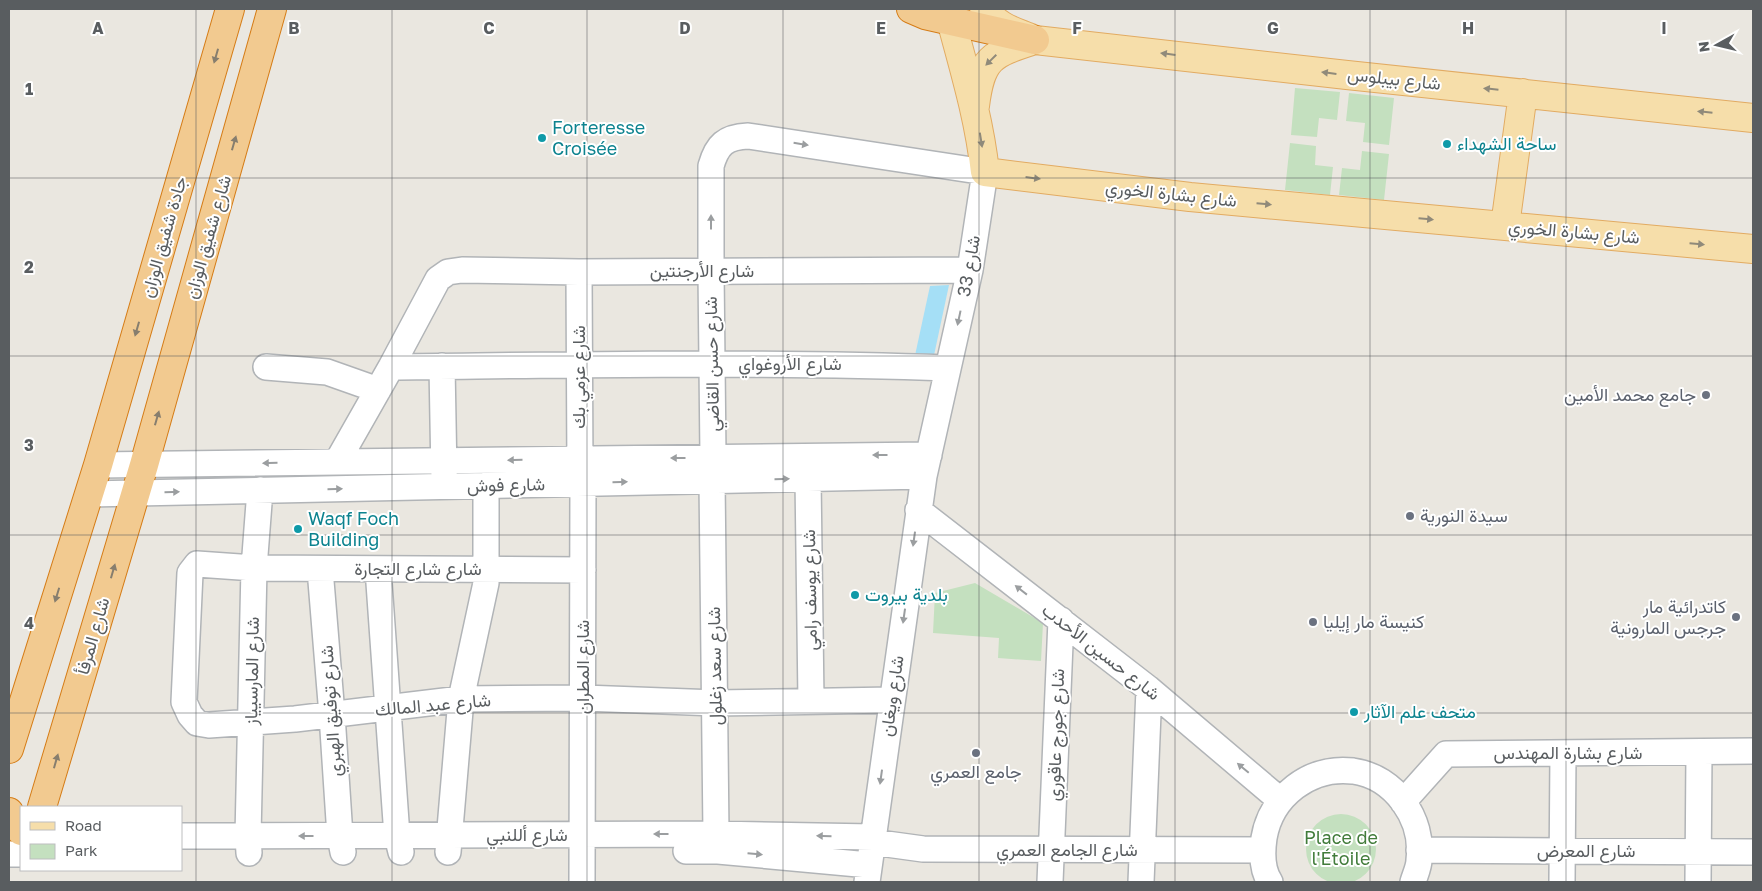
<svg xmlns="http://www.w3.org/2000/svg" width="1762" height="891" viewBox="0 0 1762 891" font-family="'Golos Text',Vazirmatn,sans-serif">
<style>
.green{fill:#c4e0bf}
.water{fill:#a5dff6}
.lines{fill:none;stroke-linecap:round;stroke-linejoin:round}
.minor-casing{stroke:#b1b4b7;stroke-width:28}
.major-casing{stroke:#e2ab62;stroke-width:30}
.highway-casing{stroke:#d57c16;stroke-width:30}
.minor{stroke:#fff;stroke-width:25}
.major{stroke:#f6deaa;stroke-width:28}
.highway{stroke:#f2ca90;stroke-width:28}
.oneway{fill:#908a7a}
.oneway2{fill:#877e6e}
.oneway3{fill:#9b9ea0}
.grid{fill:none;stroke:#595d60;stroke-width:1;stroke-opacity:0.55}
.culture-dot{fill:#0f9aa8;stroke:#fff;stroke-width:2}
.worship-dot{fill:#6b7280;stroke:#fff;stroke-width:2}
.labels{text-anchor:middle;stroke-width:4;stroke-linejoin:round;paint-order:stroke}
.street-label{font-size:18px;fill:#595d60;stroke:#fff}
.culture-label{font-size:18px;fill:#0d838f;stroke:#fff;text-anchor:start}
.worship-label{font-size:18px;fill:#5b616d;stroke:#fff;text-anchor:end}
.park-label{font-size:18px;fill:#427c3b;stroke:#fff}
.grid-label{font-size:16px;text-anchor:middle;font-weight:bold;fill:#595d60;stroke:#fff;stroke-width:4;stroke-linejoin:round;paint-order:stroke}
</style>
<rect width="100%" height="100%" fill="#eae7e0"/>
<!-- green -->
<path class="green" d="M1295,88l45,4 -3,28 -18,-2 -2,19 -26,-2z
M1349,93l45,5 -5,47 -26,-3 2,-19 -19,-2z
M1290,143l26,3 -1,19 18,2 -3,28 -45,-5z
M1362,151l27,3 -5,46 -45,-5 3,-27 18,2z
M975,583l68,40 -2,38 -43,-3 1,-20 -66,-5 2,-40z
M1306 849a35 35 0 1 1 70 0a35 35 0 1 1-70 0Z"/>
<!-- water -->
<path class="water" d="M949,285l-16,75h-19l16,-74z"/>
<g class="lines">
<!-- minor casing -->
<g class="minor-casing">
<path id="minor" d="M579,272l1,202
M442,366l2,110
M266,367l61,5 51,18
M391,367c186,-2 372,-6 557,1
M713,457l-2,-186v-105c6,-21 14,-29 37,-30l237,36 -15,98 -46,206 -57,406
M337,462l54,-95 47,-88 10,-7 14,-2 117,2 391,-2
M98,465l831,-10
M808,478l3,223
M712,480l4,354 2,15
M89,494l835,-18
M918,510l231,179 131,111
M320,569l12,146 8,121 3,16
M378,569l19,267 4,16
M583,570l-329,-2 -57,-4 -7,9 -6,129 6,13 7,8 12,2 86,-6 166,-20 123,-1 132,5 176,-3
M1403,802l43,-48 307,-3
M181,836l535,-2 157,3
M872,842l51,7 339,1
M1419,850l334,2
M686,851h32l151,14
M448,852l13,-153 25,-116v-98
M249,853l-1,-17 6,-268 6,-78
M9,854h12
M582,882l1,-399
M1050,882l11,-262
M1141,882l8,-193
M1270,882c-8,-12 -8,-30 -6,-44 7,-42 46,-72 89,-67 42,6 71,48 66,89 0,7 -4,15 -6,22
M1562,882l1,-129
M1698,882l1,-130"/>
</g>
<!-- major casing -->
<g class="major-casing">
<path id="major" d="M948,9c14,53 31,107 37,163l205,25 563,52
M984,9c16,20 28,21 51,31l312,35 406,43
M975,106c6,-48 16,-52 60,-66
M1505,226l18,-133"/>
</g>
<!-- highway casing -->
<g class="highway-casing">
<path id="highway" d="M911,9l14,6 110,25
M9,749l89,-284 132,-456
M42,807l102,-342 128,-456
M9,812l3,8 9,11"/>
</g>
<!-- minor -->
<use href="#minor" class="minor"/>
<!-- major -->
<use href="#major" class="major"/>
<!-- highway -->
<use href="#highway" class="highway"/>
</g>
<!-- one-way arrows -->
<defs><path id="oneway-solid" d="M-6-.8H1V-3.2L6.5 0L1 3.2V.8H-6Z" transform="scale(1.25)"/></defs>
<g class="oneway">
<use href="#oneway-solid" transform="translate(1168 54) rotate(-173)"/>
<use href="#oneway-solid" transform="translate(991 60) rotate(135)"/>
<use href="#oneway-solid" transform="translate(1329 73) rotate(-173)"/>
<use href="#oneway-solid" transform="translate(1491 89) rotate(-174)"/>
<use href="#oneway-solid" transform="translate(1705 112) rotate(-174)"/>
<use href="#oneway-solid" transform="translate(981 140) rotate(81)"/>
<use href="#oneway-solid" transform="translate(1033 178) rotate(7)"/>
<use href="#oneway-solid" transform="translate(1264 204) rotate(5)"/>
<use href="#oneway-solid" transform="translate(1426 219) rotate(5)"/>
<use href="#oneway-solid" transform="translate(1697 244) rotate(5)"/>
</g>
<g class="oneway2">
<use href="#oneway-solid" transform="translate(216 56) rotate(106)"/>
<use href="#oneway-solid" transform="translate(234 143) rotate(-74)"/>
<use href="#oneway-solid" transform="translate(137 329) rotate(106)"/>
<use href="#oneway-solid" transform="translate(157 418) rotate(-74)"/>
<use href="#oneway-solid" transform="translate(113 571) rotate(-74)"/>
<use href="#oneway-solid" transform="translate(57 595) rotate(107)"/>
<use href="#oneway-solid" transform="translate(56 761) rotate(-74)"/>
</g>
<g class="oneway3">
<use href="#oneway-solid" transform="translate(801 144) rotate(9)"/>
<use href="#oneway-solid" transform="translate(711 222) rotate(-90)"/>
<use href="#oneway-solid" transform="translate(959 318) rotate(102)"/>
<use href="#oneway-solid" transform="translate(880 455) rotate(180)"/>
<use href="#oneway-solid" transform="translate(678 458) rotate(180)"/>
<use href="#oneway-solid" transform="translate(515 460) rotate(179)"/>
<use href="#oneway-solid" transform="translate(270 463) rotate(179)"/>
<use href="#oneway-solid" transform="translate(782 479) rotate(-1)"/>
<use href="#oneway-solid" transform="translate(620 482) rotate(-1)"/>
<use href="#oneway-solid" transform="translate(335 489) rotate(-1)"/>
<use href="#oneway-solid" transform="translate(172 492) rotate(-1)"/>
<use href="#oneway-solid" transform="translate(914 539) rotate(98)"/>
<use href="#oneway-solid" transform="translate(1021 590) rotate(-142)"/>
<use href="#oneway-solid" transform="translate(904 616) rotate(98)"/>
<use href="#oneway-solid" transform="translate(1243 768) rotate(-140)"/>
<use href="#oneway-solid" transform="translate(881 777) rotate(98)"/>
<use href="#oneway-solid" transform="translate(661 834) rotate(180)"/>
<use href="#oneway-solid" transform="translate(306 836) rotate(180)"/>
<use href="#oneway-solid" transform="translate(824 836) rotate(-179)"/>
<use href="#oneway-solid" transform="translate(755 854) rotate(5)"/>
</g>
<!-- grid -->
<path class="grid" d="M196,9v873M392,9v873M587,9v873M783,9v873M979,9v873M1175,9v873M1370,9v873M1566,9v873M9,178h1744M9,356h1744M9,535h1744M9,713h1744"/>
<!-- markers -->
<g class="culture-dot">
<circle cx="542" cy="138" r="5"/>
<circle cx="1447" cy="144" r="5"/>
<circle cx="298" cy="529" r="5"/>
<circle cx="855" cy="595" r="5"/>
<circle cx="1354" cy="712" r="5"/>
</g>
<g class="worship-dot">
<circle cx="1706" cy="395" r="5"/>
<circle cx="1410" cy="516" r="5"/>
<circle cx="1736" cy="617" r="5"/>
<circle cx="1313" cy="622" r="5"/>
<circle cx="976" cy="753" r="5"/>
</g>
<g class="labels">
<!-- street labels -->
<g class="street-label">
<text transform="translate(1394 79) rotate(6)" y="6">شارع بيبلوس</text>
<text transform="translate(1171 194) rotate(6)" y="6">شارع بشارة الخوري</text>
<text transform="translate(1574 232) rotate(5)" y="6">شارع بشارة الخوري</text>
<text transform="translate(164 237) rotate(-74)" y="6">جادة شفيق الوزان</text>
<text transform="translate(208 237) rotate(-74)" y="6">شارع شفيق الوزان</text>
<text transform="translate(969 266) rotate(-80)" y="6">شارع 33</text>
<text x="702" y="277">شارع الأرجنتين</text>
<text transform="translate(712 364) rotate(-91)" y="6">شارع حسن القاضي</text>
<text x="790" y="370">شارع الأروغواي</text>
<text transform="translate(579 377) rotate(-90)" y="6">شارع عزمي بك</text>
<text transform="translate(506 485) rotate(-1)" y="6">شارع فوش</text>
<text x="418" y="575">شارع شارع التجارة</text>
<text transform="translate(810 590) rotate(-91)" y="6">شارع يوسف رامي</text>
<text transform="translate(93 636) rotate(-74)" y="6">شارع المرفأ</text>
<text transform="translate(1101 652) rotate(38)" y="6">شارع حسين الأحدب</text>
<text transform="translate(715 666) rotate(-91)" y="6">شارع سعد زغلول</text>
<text transform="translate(583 667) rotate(-90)" y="6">شارع المطران</text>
<text transform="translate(252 671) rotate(-89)" y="6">شارع المارسيياز</text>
<text transform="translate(892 696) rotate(-82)" y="6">شارع ويغان</text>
<text transform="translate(433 705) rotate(-5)" y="6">شارع عبد المالك</text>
<text transform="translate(331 711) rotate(-94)" y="6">شارع توفيق الهبري</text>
<text transform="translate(1056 735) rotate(-88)" y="6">شارع جورج عاقوري</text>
<text x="1568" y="759">شارع بشارة المهندس</text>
<text x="527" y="841">شارع أللنبي</text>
<text x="1067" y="856">شارع الجامع العمري</text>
<text x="1586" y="857">شارع المعرض</text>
</g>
<!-- culture labels -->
<g class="culture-label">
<text x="552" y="134">Forteresse<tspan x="552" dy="21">Croisée</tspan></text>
<text x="1457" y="150">ساحة الشهداء</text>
<text x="308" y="525">Waqf Foch<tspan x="308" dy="21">Building</tspan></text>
<text x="865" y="601">بلدية بيروت</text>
<text x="1364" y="718">متحف علم الآثار</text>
</g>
<!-- worship labels -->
<g class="worship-label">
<text x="1696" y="401">جامع محمد الأمين</text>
<text x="1420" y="522" text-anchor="start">سيدة النورية</text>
<text x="1726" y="613">كاتدرائية مار<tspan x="1726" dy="21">جرجس المارونية</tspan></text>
<text x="1323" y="628" text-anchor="start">كنيسة مار إيليا</text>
<text x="976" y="778" text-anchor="middle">جامع العمري</text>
</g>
<!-- park labels -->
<g class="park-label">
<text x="1341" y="844">Place de<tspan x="1341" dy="21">l'Étoile</tspan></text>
</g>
</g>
<g class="grid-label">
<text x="98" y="34">A</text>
<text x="294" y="34">B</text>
<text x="489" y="34">C</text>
<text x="685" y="34">D</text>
<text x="881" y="34">E</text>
<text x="1077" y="34">F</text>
<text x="1273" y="34">G</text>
<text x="1468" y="34">H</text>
<text x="1664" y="34">I</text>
<text x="29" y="95">1</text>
<text x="29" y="273">2</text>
<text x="29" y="451">3</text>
<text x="29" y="629">4</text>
</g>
<!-- border -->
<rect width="1762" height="891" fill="none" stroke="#595d60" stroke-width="20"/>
<!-- legend -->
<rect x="20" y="806" width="162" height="65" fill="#ffffff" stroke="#bdbebf"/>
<rect x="30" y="822" width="25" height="8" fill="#f6deaa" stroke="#bdbebf"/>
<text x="65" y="831" font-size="15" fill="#595d60">Road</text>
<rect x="30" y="844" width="25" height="15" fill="#c4e0bf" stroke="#bdbebf"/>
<text x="65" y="856" font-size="15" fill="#595d60">Park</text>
<!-- north arrow -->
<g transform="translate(1717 45) rotate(262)" stroke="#ffffff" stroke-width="4" paint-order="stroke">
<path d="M0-4L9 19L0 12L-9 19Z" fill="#595d60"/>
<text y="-8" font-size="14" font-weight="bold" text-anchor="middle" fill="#595d60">N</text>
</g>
</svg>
